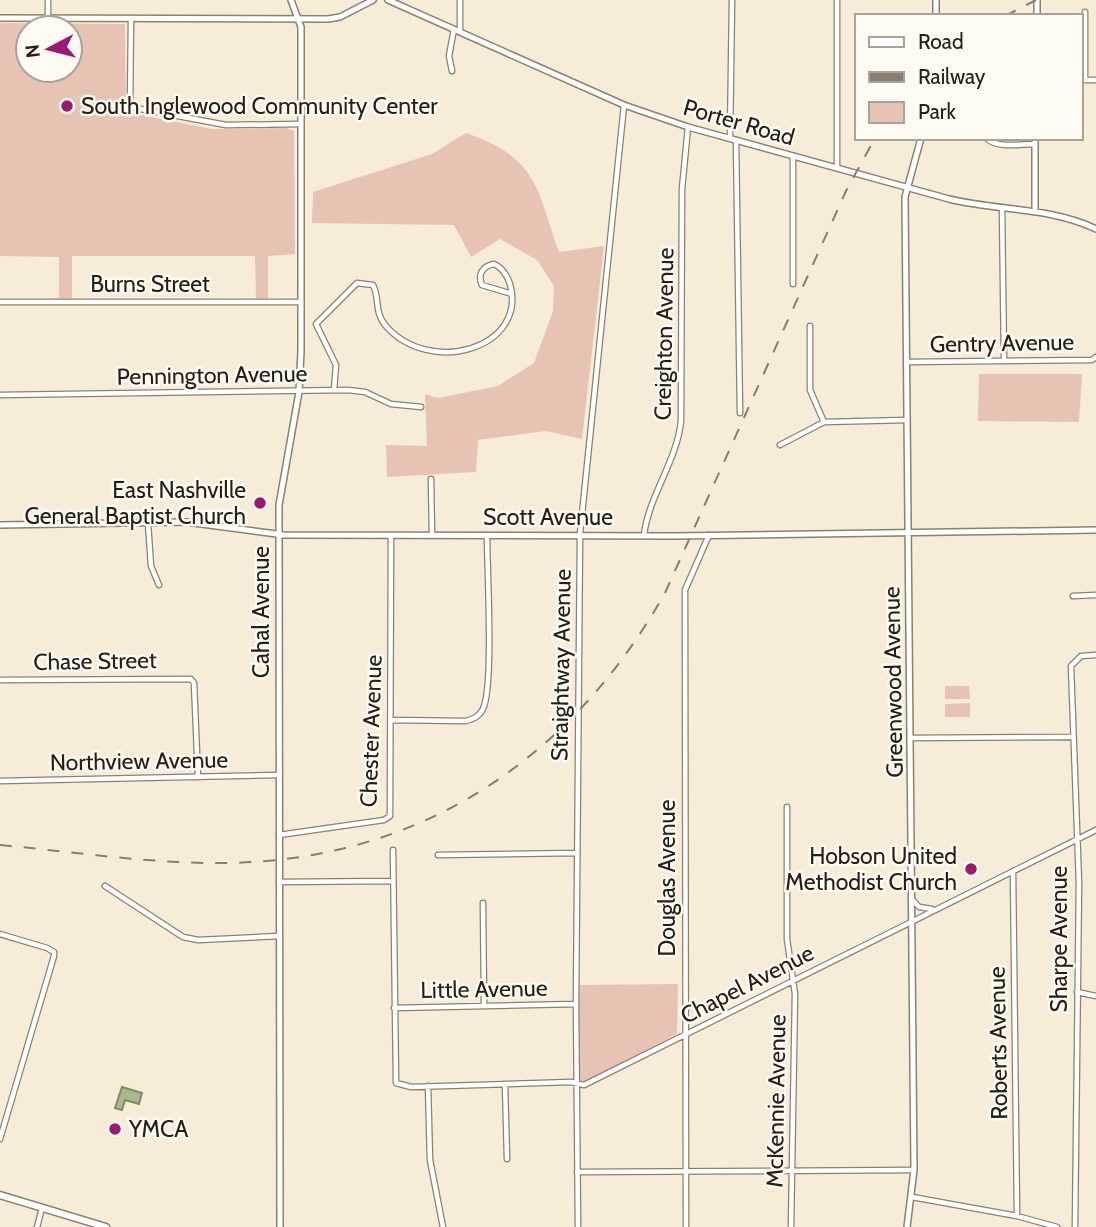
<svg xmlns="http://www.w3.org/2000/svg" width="1096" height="1227" viewBox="0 0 1096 1227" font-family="Cabin,sans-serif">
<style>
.green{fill:#e7c3b3;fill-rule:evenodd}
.water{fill:#a8b78d;stroke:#808a6a;stroke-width:2}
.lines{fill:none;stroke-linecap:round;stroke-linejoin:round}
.minor-casing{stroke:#8b816d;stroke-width:7}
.tertiary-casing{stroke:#8b816d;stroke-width:8}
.secondary-casing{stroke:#8b816d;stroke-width:9}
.minor{stroke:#fff;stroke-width:4.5}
.tertiary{stroke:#fff;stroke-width:5}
.secondary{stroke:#fff;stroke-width:6}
.rail{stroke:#867f71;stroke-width:2;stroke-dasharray:12 12;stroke-linecap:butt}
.poi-dot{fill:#9b1a6f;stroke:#fffaf2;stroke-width:2.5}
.labels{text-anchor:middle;stroke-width:5;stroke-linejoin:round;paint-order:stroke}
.poi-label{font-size:23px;fill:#242018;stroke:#fffaf2;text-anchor:start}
.street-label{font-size:23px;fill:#242018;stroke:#fffaf2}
</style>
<rect width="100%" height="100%" fill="#f7ecd7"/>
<!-- green -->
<path class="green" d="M0,23l125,1 1,88 86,17 74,-1 8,3 1,123 -27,2v42l-12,1 -1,-43h-183v42h-13v-41l-59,-1zM28,28h42v42h-42z
M466,133c72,25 70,54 93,119l45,-6 -22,193 -36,-8 -68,9 -2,32 -89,5 -1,-32 41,1 -2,-52 13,4 60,-12 36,-23 19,-52 1,-25 -17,-26 -37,-21 -29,18 -17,-32 -142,-2 1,-31 119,-38z
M979,374h103l-3,48 -101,-1z
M945,686h24l1,13h-25z
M970,703v14h-25v-13z
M678,984l-1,50 -91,47 -7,-1v-95z"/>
<!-- water -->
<path class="water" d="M122,1087l20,6 -3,11 -14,-4 -3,10 -7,-2z"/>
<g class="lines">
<!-- minor casing -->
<g class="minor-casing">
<path id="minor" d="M48,0v18
M131,20l-1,87 96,18 75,-1
M460,31v-31
M452,71l-3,-15 5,-27
M1080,80h16
M1085,80v-68
M730,138l2,-138
M986,138c12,11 34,6 49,6
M736,140l4,273
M837,168v-168
M1002,208l2,152
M793,284v-128
M0,302h301
M810,326v64l14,32
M908,362l184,-2 4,-3
M334,390l2,-25 -20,-41 41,-41 16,2c7,14 1,26 12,40 44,52 143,24 125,-41 -3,-9 -7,-16 -16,-20 -11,2 -17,10 -12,21l30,9
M0,395l348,-5 17,2 26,12 30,3
M780,445l44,-23 83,-2
M431,479l1,56
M148,523l3,43 8,19
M644,535c5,-40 33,-74 37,-114l1,-232 6,-62
M1073,596l23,-1
M0,680l191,-1 3,4 4,94
M391,720l75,1c7,-2 13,-4 17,-12 11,-23 4,-141 4,-174
M910,738l161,-1
M0,781l279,-6
M787,807v132l8,55 -4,233
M279,835l105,-15 6,-4 1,-281
M393,850l3,233 15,4 160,-5 13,3 512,-255
M438,855l139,-2
M1013,871l4,345
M279,882l114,-1
M105,886l78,51 15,3 81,-4
M911,898l8,9 13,2
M483,903l1,102
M0,934l47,14 7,4v4l-54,183
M1077,992l19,4
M394,1008l182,-4
M505,1084l2,75
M428,1086l2,74 13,67
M577,1172l337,-2
M912,1197l105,19 40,11
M37,1227l5,-19
M578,1227l-2,-223 4,-470 44,-429
M686,1227l-1,-637 24,-55
M1075,1227l4,-344 -8,-217 10,-10 15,-1"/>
</g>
<!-- tertiary casing -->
<g class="tertiary-casing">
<path id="tertiary" d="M388,0l236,105 64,22 261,72c49,12 101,8 147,30
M936,0v16
M1037,16v-16
M0,18l328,1 12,-2 33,-17
M1035,138v74
M0,525l186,-3 98,13 391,1 421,-6
M280,1227l-1,-722 20,-113 2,-41v-324l-10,-27
M907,1227l7,-57 -9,-973 16,-59"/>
</g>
<!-- secondary casing -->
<g class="secondary-casing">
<path id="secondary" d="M0,1195l106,32"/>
</g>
<!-- minor -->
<use href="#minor" class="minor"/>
<!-- tertiary -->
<use href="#tertiary" class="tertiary"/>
<!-- secondary -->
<use href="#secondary" class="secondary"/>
<!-- rail -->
<path class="rail" d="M1005,16l31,-16
M0,845c75,7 152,19 227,18 194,-3 344,-104 438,-270l181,-402 29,-53"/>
</g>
<!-- markers -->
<g class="poi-dot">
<circle cx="67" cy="106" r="7"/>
<circle cx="260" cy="503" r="7"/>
<circle cx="971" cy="869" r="7"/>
<circle cx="115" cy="1129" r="7"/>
</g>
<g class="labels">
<!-- poi labels -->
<g class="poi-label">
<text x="81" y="114">South Inglewood Community Center</text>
<text x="246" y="498" text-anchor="end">East Nashville<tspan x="246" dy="26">General Baptist Church</tspan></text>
<text x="957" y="864" text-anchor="end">Hobson United<tspan x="957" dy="26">Methodist Church</tspan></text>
<text x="129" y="1137">YMCA</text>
</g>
<!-- street labels -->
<g class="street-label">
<text transform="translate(739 122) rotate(16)" y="8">Porter Road</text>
<text x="150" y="292">Burns Street</text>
<text transform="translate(664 334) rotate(-89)" y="8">Creighton Avenue</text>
<text transform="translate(1002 343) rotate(-1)" y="8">Gentry Avenue</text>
<text transform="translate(212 375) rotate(-1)" y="8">Pennington Avenue</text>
<text x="548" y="525">Scott Avenue</text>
<text transform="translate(261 612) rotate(-90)" y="8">Cahal Avenue</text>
<text transform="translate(95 661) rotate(-1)" y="8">Chase Street</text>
<text transform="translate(561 665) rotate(-89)" y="8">Straightway Avenue</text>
<text transform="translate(893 682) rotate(-91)" y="8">Greenwood Avenue</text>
<text transform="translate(371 731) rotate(-88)" y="8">Chester Avenue</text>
<text transform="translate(139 761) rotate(-1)" y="8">Northview Avenue</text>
<text transform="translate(667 878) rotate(-90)" y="8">Douglas Avenue</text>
<text transform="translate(1059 939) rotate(-90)" y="8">Sharpe Avenue</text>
<text transform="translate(747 984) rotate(-27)" y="8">Chapel Avenue</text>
<text transform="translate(484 989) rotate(-1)" y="8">Little Avenue</text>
<text transform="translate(998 1043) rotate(-91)" y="8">Roberts Avenue</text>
<text transform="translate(776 1101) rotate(-89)" y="8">McKennie Avenue</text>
</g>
</g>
<!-- legend -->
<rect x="855" y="14" width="228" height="126" fill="#fffaf2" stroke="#a7a39b" stroke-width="2"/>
<rect x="869" y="37" width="35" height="10" fill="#ffffff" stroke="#a7a39b" stroke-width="2"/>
<text x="918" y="49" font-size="21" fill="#242018">Road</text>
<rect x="869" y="72" width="35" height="10" fill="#867f71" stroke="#a7a39b" stroke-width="2"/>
<text x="918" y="84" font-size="21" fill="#242018">Railway</text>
<rect x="869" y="102" width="35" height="21" fill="#e7c3b3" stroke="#a7a39b" stroke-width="2"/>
<text x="918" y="119" font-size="21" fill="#242018">Park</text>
<!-- north arrow -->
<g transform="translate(49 49) rotate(263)"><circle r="33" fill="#fffaf2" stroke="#a7a39b" stroke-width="2"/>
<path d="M0-5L12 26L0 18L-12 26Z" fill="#9b1a6f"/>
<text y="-10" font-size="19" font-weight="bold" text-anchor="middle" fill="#242018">N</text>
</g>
</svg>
